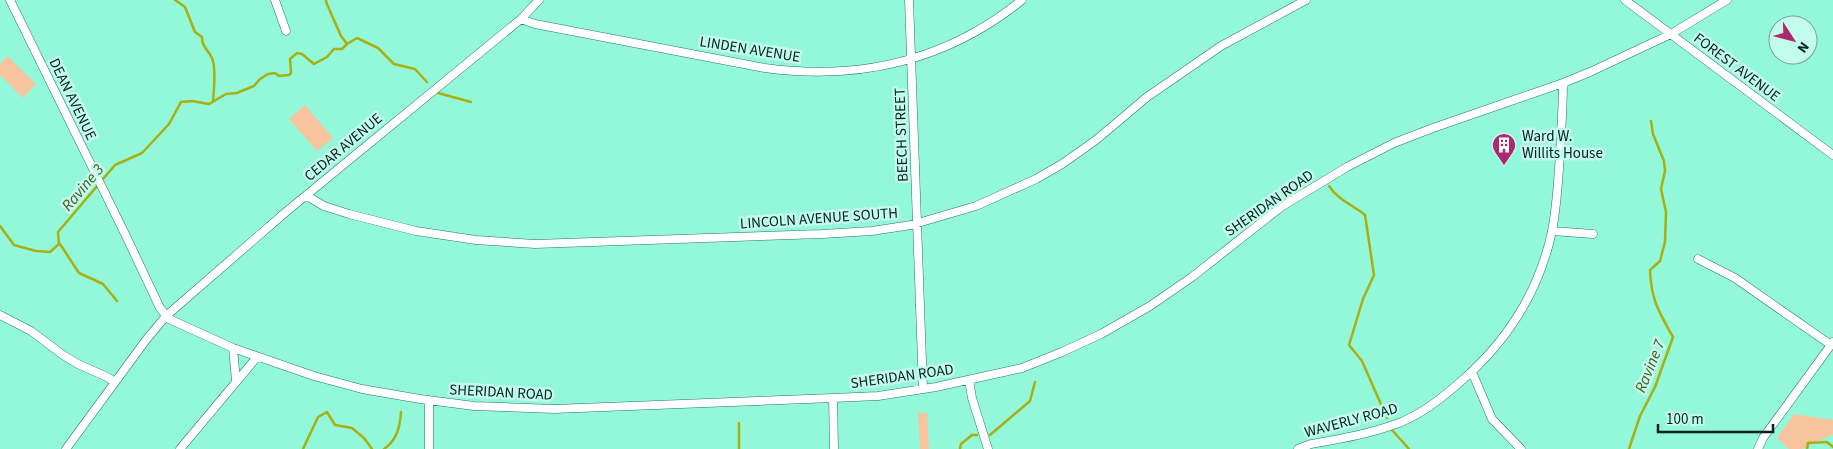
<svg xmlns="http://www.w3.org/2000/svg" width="1833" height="449" viewBox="0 0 1833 449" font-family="'Source Sans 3',sans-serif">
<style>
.green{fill:#fac3a0}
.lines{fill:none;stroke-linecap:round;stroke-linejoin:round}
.stream{stroke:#a8b010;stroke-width:2.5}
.minor-casing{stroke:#287763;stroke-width:9}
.minor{stroke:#fff;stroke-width:8}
.labels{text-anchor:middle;stroke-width:5;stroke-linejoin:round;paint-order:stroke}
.street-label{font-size:15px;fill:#01221a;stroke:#c3fcea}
.poi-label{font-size:15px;fill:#01221a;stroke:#c3fcea;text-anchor:start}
.water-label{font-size:16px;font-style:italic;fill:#525620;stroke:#c3fcea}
</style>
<rect width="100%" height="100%" fill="#93f7da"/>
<!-- green -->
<path class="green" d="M7,56l29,28 -13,14 -23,-23v-11z
M305,105l28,33 -16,13 -28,-32z
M918,413h9l2,36h-9z
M1794,414l39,6v14l-31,15h-13l-12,-11z"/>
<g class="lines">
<!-- stream -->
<path class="stream" d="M175,0l10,7 10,25 7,5c-1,10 9,15 11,24 3,13 1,27 0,40
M347,44l10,-6 21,10 16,16 21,5 12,13
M438,93l33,9
M1329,186c9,14 24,19 36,29l9,60 -11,24 -14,46 13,16 25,57
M0,226l14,19 22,6 14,1 9,-8 -1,-12 57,-67 27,-12 27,-29 12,-22 11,-1 17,3 17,-10 11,-1 17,-7 6,-7 8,-5 7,-1 4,3 10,-1 2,-2 -1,-14 7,-6 5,1 12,10 13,-7 7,-8h8l5,-5 -6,-8 -15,-34v-2
M60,244l19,29 24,11 14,17
M1392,430l17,19
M990,435l40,-34 5,-19
M303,449l15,-32 9,-5 8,13 17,3 12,10 8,11
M384,449c13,-9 16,-22 17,-37
M739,449v-26
M960,449l1,-5 11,-9h5
M1629,449l11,-33 15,-29 18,-50c-14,-25 -22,-37 -23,-67l10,-9 5,-19 1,-30 -5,-23 4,-18 -1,-10 -11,-27 -2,-13
M1807,449l1,-6 19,-1 6,5"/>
<!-- minor casing -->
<g class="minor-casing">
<path id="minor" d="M10,0l116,236 34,72 9,11 64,29 81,28 48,13 58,10 54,7 80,3 279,-11 45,-2 58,-9 86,-19 40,-16 39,-18 49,-28 42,-29 89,-70 66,-40 47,-24 39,-15 130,-45 27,-11 81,-38 56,-34
M275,0l11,31
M909,0l14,389
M1625,0l208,155
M521,19l14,5 230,44c95,13 183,-8 257,-68
M307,196l17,10 25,8 67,17 60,9 59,4 287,-10 50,-3 39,-6 65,-19 60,-27 26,-15 34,-24 51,-43 74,-51 85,-46
M1552,231l41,3
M1698,259l37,19 96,67
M0,315l31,16 32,24 15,9 29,13 8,5
M233,348l3,33
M1472,372l20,47 29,30
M969,380l3,18 16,51
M833,398l1,51
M66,449l80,-109 20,-24 121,-105 234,-192 18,-19
M180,449l77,-92
M429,449v-49
M1298,449l13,-5c28,-5 58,-10 85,-20 23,-8 45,-25 63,-41 47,-40 80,-91 93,-152 5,-25 6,-51 8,-76 1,-24 3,-48 3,-72
M1758,449l5,-11 70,-96"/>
</g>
<!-- minor -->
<use href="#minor" class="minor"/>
</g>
<!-- icons -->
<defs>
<g id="building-pin" transform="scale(1.25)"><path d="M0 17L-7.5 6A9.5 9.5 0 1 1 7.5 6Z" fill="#ad286f" stroke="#c3fcea"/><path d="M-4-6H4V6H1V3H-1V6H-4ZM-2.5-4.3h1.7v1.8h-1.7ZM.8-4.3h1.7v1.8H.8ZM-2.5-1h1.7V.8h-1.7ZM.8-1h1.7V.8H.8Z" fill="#fff"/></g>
</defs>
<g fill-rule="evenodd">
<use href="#building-pin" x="1504" y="145"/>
</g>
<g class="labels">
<!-- street labels -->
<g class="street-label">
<text transform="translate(750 49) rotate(9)" y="5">LINDEN AVENUE</text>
<text transform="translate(1737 67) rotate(37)" y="5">FOREST AVENUE</text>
<text transform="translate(73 99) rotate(64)" y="5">DEAN AVENUE</text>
<text transform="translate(901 135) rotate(-92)" y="5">BEECH STREET</text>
<text transform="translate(343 147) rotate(-40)" y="5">CEDAR AVENUE</text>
<text transform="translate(1269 203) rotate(-35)" y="5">SHERIDAN ROAD</text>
<text transform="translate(819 218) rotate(-4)" y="5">LINCOLN AVENUE SOUTH</text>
<text transform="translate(902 376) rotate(-8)" y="5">SHERIDAN ROAD</text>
<text transform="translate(501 392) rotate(3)" y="5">SHERIDAN ROAD</text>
<text transform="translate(1351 420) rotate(-15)" y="5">WAVERLY ROAD</text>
</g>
<!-- poi labels -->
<g class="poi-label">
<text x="1522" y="141">Ward W.<tspan x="1522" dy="17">Willits House</tspan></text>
</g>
<!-- water labels -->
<g class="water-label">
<text transform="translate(82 187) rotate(-50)" y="6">Ravine 3</text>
<text transform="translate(1649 366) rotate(-68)" y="6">Ravine 7</text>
</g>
</g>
<!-- north arrow -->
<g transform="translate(1793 40) rotate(126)"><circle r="24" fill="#c3fcea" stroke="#75a597"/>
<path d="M0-4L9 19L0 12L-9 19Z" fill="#ad286f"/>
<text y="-8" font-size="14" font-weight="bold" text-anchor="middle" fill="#01221a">N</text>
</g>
<!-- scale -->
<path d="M1658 424v8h115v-8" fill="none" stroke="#01221a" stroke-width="2.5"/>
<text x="1666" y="424" font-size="15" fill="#01221a" stroke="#c3fcea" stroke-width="4" paint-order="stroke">100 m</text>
</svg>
